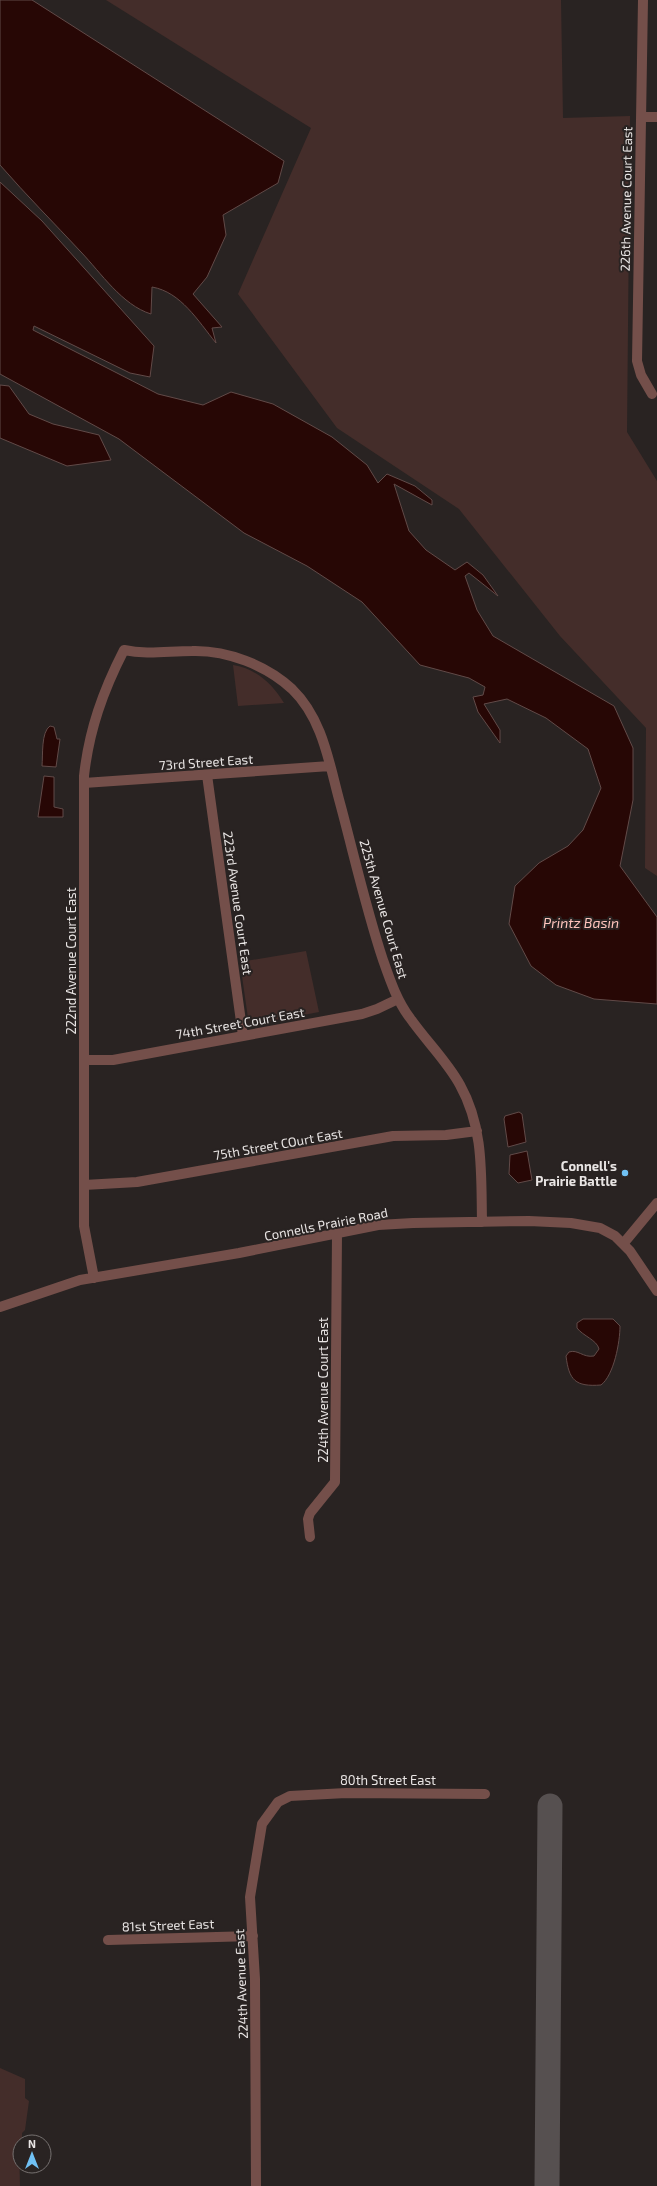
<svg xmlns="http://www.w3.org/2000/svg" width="657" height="2186" viewBox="0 0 657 2186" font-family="'Exo 2',sans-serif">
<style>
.green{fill:#442d2a}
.water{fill:#270705;stroke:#614a48}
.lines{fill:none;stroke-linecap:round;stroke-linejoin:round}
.taxiway{stroke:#565050;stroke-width:25}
.minor{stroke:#744f4a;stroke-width:10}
.poi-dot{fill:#70c1f4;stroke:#292322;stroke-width:1.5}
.labels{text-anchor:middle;stroke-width:4;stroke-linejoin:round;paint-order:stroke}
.street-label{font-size:13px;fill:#e9e5e4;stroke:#292322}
.poi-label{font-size:13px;font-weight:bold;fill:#e9e5e4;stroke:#292322;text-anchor:end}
.water-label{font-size:14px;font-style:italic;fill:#ffc5bd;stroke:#292322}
</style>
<rect width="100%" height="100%" fill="#292322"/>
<!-- green -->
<path class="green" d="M106,0h455l2,118 67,-2 -3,316 30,49v395l-12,-8 1,-140 -86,-92 -101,-127 -122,-81 -99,-134 73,-166z
M233,665c22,3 40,19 51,38l-46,3z
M306,951l13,61 -63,12 -5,-2 -3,-4 -8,-56z
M0,2068l25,11v19l4,3 -4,29 -3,3v9h-2l-1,4 1,40h-20z"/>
<!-- water -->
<path class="water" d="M0,0h32l252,161 -6,22 -55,32 3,20 -19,42 -14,17 29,33 -10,1 4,15c-18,-22 -35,-51 -64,-56l-1,27c-29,-9 -50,-41 -70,-62 -27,-29 -55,-57 -81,-87z
M0,182l42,39 112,125 -4,31 -20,-4 -96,-47 -1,4 125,64 45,11 28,-13 42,12 59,33 35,28 11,18 9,-9 28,12 17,14v5l-38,-21 15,47 17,19 29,20 12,-8 16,13 15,21 -29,-23 -4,3 12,34 16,26 121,70 19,42v52l-13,66 37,51v87l-63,-5 -38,-14 -25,-19 -22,-42 6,-38 24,-23 29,-17 15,-16 18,-42 -13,-39 -42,-31 -39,-19 -23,5 16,26v13l-22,-31 -5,-15 10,-2 2,-8 -16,-9 -49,-13 -58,-63 -55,-36 -63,-33 -125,-94 -119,-65z
M0,385l9,1 20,28 24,10 46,11 12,25 -44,6 -67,-28z
M50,726l4,1 3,12h3l-4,28 -14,-1c1,-11 -1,-34 8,-40z
M44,776l10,1v30l9,2v8h-25z
M519,1112l3,2 4,28 -18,5 -4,-28 1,-3z
M527,1151l5,29 -14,3 -9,-9 1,-19z
M583,1319h30l7,7c0,16 -6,49 -19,59 -26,2 -32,-5 -35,-29l3,-4c9,-3 14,6 25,4l5,-7c-2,-9 -16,-13 -22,-21v-5z"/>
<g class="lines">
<!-- taxiway -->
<path class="taxiway" d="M547,2186l3,-380"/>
<!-- minor -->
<path class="minor" d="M643,0l-6,361 4,14 11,19
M641,117h16
M207,775l36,261
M84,783l246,-17
M84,1060h29l249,-46 15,-5 21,-10
M84,1185l53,-3 256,-46 53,-1 31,-4
M623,1244l34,-41
M94,1278l-10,-52v-450c5,-46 19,-85 40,-126 23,5 44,1 68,1 35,-1 74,14 100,38 31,30 37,74 48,114 14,52 26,106 43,157 7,20 14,41 27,58 16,23 37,43 50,67 24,43 21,89 22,137
M0,1307l80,-27 159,-27 139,-28 35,-2 116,-2 42,2 29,5 15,8 15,15 27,40
M310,1537l-2,-18 2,-6 25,-31 2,-248
M108,1940l145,-4
M256,2186l-1,-207 -5,-82 12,-73 16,-22 12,-6 56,-3 139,1"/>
</g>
<!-- markers -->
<circle class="poi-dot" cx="625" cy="1173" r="4"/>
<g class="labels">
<!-- street labels -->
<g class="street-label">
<text transform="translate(626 199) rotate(-89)" y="5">226th Avenue Court East</text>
<text transform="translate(206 762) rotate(-4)" y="5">73rd Street East</text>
<text transform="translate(238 903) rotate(82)" y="5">223rd Avenue Court East</text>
<text transform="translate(384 909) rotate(74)" y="5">225th Avenue Court East</text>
<text transform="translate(71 961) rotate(-90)" y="5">222nd Avenue Court East</text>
<text transform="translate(240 1023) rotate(-10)" y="5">74th Street Court East</text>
<text transform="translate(278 1144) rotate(-10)" y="5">75th Street COurt East</text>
<text transform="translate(326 1224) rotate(-11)" y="5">Connells Prairie Road</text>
<text transform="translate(323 1390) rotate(-90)" y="5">224th Avenue Court East</text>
<text x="388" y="1785">80th Street East</text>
<text transform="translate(168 1925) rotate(-2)" y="5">81st Street East</text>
<text transform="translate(241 1984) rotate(-92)" y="5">224th Avenue East</text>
</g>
<!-- poi labels -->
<g class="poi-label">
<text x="617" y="1171">Connell's<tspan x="617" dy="15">Prairie Battle</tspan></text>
</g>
<!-- water labels -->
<g class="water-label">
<text x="581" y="928">Printz Basin</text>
</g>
</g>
<!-- north arrow -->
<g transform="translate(32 2154)"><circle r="19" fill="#292322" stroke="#767170"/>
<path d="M0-3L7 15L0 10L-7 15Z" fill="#70c1f4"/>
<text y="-6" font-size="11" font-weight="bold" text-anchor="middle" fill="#e9e5e4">N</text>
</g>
</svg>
